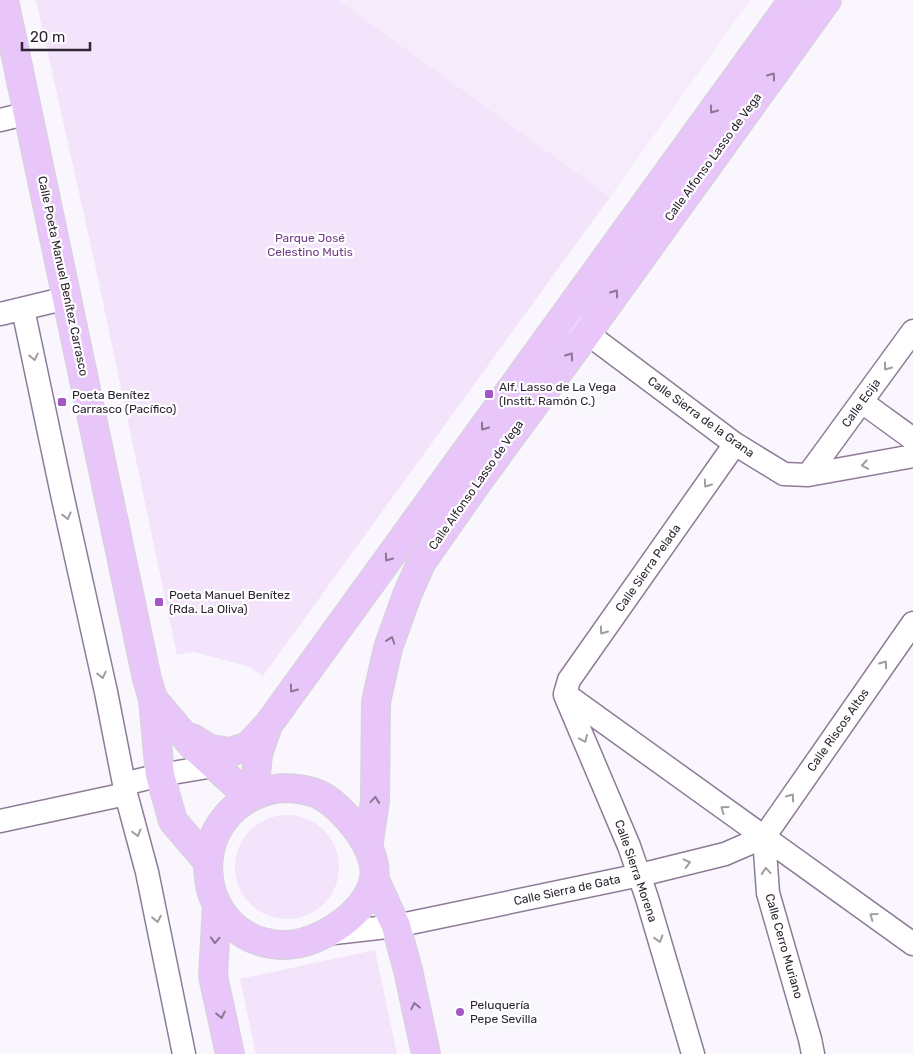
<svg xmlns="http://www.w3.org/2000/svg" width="913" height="1054" viewBox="0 0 913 1054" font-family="Rubik,sans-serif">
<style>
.built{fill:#f5ebfa}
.green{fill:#f3e3fb}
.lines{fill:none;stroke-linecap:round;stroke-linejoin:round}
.minor-casing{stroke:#8e7b98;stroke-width:25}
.major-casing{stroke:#d5d3d6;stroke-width:30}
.minor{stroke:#fff;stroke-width:22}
.major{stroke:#e8c6f9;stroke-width:28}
.oneway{stroke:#8a7695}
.oneway2{stroke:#a09da2}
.poi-dot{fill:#a456c7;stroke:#fff;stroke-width:2}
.labels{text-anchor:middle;stroke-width:4.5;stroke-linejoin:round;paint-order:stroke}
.street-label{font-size:12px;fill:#2d2531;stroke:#fff}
.park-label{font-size:12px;fill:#6f3b86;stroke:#fff}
.poi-label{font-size:12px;fill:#2d2531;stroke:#fff;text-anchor:start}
</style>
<rect width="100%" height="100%" fill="#faf6fd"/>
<!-- built -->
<path class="built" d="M338,0h412l-140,197z"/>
<!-- green -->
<path class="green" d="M36,0h302l272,197 -347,479 -13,-9 -26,-7 -31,-8 -16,3 -83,-395z
M235 867a52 52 0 1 1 104 0a52 52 0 1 1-104 0Z
M375,950l22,104h-141l-16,-75z"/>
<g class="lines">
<!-- minor casing -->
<g class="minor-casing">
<path id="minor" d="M0,120l29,-7
M23,309l39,185 44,198 20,102 21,78 37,182
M0,314l67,-16
M564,316l171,128 49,30 24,1 105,-19
M862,402l51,37
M808,475l105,-144
M565,694l348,250
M565,694l4,-14 166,-236
M565,695l64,151 18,52 46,156
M124,784l36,-9 54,-9
M0,821l126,-27
M764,837l149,-214
M764,837l4,56 42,146 3,15
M325,934l71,-8 244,-51 85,-21 39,-17"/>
</g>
<!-- major casing -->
<g class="major-casing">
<path id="major" d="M4,0l143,679 6,20 7,76 13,46 35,41
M153,699l39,46 57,52
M192,738l18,11 21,3 17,-6 20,-21
M281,788c12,0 25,1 37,6 24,11 62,56 56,85 -6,34 -56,66 -89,66 -96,-1 -107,-142 -4,-157z
M254,795l4,-41 10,-29 525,-725
M368,848l7,-47 1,-99 12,-54 19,-53 14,-32 58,-83 108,-147 240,-333
M374,878l22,48 12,44 18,84
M217,904l-4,72 17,78"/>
</g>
<!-- minor -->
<use href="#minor" class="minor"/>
<!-- major -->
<use href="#major" class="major"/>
</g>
<!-- one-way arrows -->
<defs><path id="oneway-chevron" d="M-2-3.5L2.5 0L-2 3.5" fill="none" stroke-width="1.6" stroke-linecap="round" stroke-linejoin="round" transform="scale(1.25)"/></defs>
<g class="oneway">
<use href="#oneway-chevron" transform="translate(772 76) rotate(-54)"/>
<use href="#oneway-chevron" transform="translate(713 110) rotate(126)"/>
<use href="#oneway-chevron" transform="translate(615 293) rotate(-54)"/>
<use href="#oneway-chevron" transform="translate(570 356) rotate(-54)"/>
<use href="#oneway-chevron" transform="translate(484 427) rotate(126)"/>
<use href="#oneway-chevron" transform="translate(388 558) rotate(126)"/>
<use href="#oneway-chevron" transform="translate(391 640) rotate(-71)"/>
<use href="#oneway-chevron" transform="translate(293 689) rotate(126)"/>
<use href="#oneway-chevron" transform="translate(375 800) rotate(-85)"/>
<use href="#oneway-chevron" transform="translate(215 940) rotate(93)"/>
<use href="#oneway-chevron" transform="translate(415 1006) rotate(-102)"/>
<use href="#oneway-chevron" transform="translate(221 1015) rotate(78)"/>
</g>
<g class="oneway2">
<use href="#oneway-chevron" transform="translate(34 357) rotate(78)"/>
<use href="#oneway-chevron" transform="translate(887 367) rotate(126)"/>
<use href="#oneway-chevron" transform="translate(865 465) rotate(170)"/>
<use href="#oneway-chevron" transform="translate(707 484) rotate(125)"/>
<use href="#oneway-chevron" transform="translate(67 516) rotate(76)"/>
<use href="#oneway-chevron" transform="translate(603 631) rotate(125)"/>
<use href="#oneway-chevron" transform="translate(884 664) rotate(-55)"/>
<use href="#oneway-chevron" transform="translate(102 675) rotate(78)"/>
<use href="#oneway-chevron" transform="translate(584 739) rotate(67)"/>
<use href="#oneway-chevron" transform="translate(791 797) rotate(-55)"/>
<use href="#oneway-chevron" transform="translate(724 809) rotate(-144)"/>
<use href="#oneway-chevron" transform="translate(137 833) rotate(75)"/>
<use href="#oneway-chevron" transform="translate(687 863) rotate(-14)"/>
<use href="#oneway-chevron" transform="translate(766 871) rotate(-95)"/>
<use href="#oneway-chevron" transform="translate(873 916) rotate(-144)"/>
<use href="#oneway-chevron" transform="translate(157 919) rotate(79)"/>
<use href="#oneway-chevron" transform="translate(659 939) rotate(73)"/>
</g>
<!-- markers -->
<g class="poi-dot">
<rect x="484" y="389" width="10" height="10" rx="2.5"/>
<rect x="57" y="397" width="10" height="10" rx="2.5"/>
<rect x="154" y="597" width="10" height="10" rx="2.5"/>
<circle cx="460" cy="1012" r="5"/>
</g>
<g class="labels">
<!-- street labels -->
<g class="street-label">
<text transform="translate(713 157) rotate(-54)" y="4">Calle Alfonso Lasso de Vega</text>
<text transform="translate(63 276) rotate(78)" y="4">Calle Poeta Manuel Benítez Carrasco</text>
<text transform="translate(861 403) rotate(-54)" y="4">Calle Ecija</text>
<text transform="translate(701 417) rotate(36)" y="4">Calle Sierra de la Grana</text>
<text transform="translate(476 485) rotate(-55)" y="4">Calle Alfonso Lasso de Vega</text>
<text transform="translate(648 568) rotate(-55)" y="4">Calle Sierra Pelada</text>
<text transform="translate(838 730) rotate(-55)" y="4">Calle Riscos Altos</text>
<text transform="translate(636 871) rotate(71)" y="4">Calle Sierra Morena</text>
<text transform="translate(567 890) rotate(-12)" y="4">Calle Sierra de Gata</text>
<text transform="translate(784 946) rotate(74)" y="4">Calle Cerro Muriano</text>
</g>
<!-- park labels -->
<g class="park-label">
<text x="310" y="242">Parque José<tspan x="310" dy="14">Celestino Mutis</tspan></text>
</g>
<!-- poi labels -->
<g class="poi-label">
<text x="499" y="391">Alf. Lasso de La Vega<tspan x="499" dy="14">(Instit. Ramón C.)</tspan></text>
<text x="72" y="399">Poeta Benítez<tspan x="72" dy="14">Carrasco (Pacífico)</tspan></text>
<text x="169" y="599">Poeta Manuel Benítez<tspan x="169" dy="14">(Rda. La Oliva)</tspan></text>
<text x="470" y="1009">Peluquería<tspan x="470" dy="14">Pepe Sevilla</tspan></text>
</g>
</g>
<!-- scale -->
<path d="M22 42v8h68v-8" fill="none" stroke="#2d2531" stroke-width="2.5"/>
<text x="30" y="42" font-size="15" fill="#2d2531" stroke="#ffffff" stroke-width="4" paint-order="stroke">20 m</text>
</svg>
